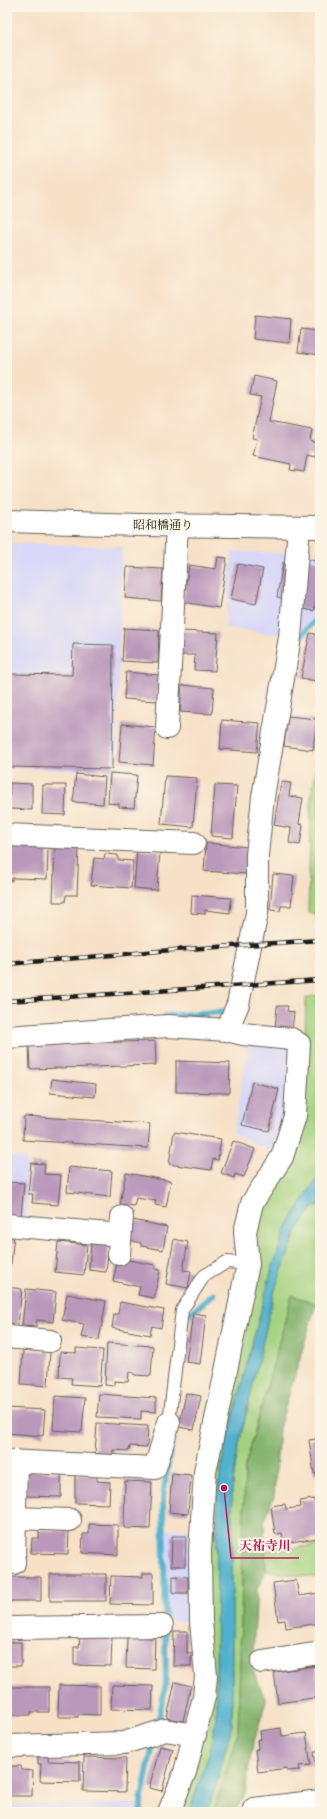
<svg xmlns="http://www.w3.org/2000/svg" width="327" height="1819" viewBox="0 0 327 1819" font-family="Alegreya,'Noto Serif JP',serif">
<style>
.built{fill:#d7d7f8}
.green{fill:#a5d280;stroke:#60774e}
.forest{fill:#84b46e;stroke:#506845}
.water{fill:#4fb1ce;stroke:#366675}
.lines{fill:none;stroke-linecap:round;stroke-linejoin:round}
.stream{stroke:#4fb1ce;stroke-width:6}
.building{fill:#b998bc}
.lane-casing{stroke:#686158;stroke-width:14}
.street-casing{stroke:#686158;stroke-width:24}
.secondary-casing{stroke:#686158;stroke-width:24}
.lane{stroke:#fff;stroke-width:12}
.street{stroke:#fff;stroke-width:22}
.secondary{stroke:#fff;stroke-width:22}
.rail-casing{stroke:#1c1c1c;stroke-width:4.5}
.rail{stroke:#fcf5e5;stroke-width:3;stroke-dasharray:9;stroke-linecap:butt}
.labels{text-anchor:middle;stroke-width:4;stroke-linejoin:round;paint-order:stroke}
.street-label{font-size:12px;fill:#1c1c1c;stroke:#fcf5e5}
.leader{fill:none;stroke:#c2185b;stroke-width:1.5}
.callout-dot{fill:#c2185b;stroke:#fcf5e5;stroke-width:1.5}
.callout-label{font-size:13px;text-anchor:middle;font-weight:bold;fill:#c2185b;stroke:#fcf5e5;stroke-width:4;stroke-linejoin:round;paint-order:stroke}
</style>
<rect width="100%" height="100%" fill="#fcf5e5"/>
<filter id="ink" filterUnits="userSpaceOnUse"><feTurbulence type="fractalNoise" baseFrequency=".025" numOctaves="2"/><feDisplacementMap in="SourceGraphic" scale="8" xChannelSelector="R" yChannelSelector="G"/><feConvolveMatrix kernelMatrix="1 2 1 2 8 2 1 2 1" color-interpolation-filters="sRGB"/></filter>
<filter id="wash" filterUnits="userSpaceOnUse"><feTurbulence type="fractalNoise" baseFrequency=".012" numOctaves="4" result="noise"/><feDisplacementMap in="SourceGraphic" scale="16" xChannelSelector="R" yChannelSelector="G"/><feGaussianBlur stdDeviation="0.9" result="paint"/><feColorMatrix in="noise" values="0 0 0 0 0 0 0 0 0 0 0 0 0 0 0 0 0 1.4 0 .05"/><feComposite in="paint" operator="in"/></filter>
<g filter="url(#wash)">
<rect width="100%" height="100%" fill="#f6e1c7"/>
<!-- built -->
<path class="built" d="M7,543l115,4 -6,224 -109,-3z
M232,552l88,2v50l-3,13 -20,20 -72,-9z
M250,1038l39,9 -1,69 -16,36 -39,-19z
M7,1156l19,2 1,65 -20,-2z
M197,1529l-2,94 -28,-3 -2,-90z
M7,1804h131v8h-131z"/>
<!-- green -->
<path class="green" d="M320,749v165l-12,-1 3,-116z
M320,994v180l-32,50 -16,45 -48,182 -7,45 -1,221 -6,34 -21,61h-12l18,-44 13,-298 45,-191 7,-62 43,-100 3,-119z
M320,1204v99l-4,1 -24,-9 -47,172 -7,265 -24,80h-8l12,-33 14,-54v-234l5,-38 38,-164 21,-57 17,-24z
M320,1545v33l-54,-7 -1,-20z"/>
<!-- forest -->
<path class="forest" d="M292,1295l24,9 -37,124 -5,68 -10,25 2,50 -9,18 -5,79 14,33 -15,51 -6,42 -10,18h-21l24,-80 7,-265z"/>
<!-- water -->
<path class="water" d="M320,1174v30l-7,4 -17,24 -21,57 -38,164 -5,38v234l-14,54 -12,33h-17l21,-61 6,-34 1,-221 7,-44 48,-183 16,-45z"/>
<g class="lines">
<!-- stream -->
<path class="stream" d="M299,643c2,-13 18,-19 21,-33
M165,1016l60,-4
M186,1324v-7l28,-23
M158,1722l8,-38 -3,-187 7,-45
M141,1812v-10l12,-57"/>
</g>
<g id="blocks">
<!-- building -->
<path class="building" d="M255,315l36,4 -2,24 -36,-4z
M301,329l19,2v24l-22,-3z
M254,376l23,5 -8,41 43,8 -2,11 8,2 -3,14 -8,-2 -3,17 -14,-2 1,-6 -38,-8 4,-17 -5,-1 9,-41 -11,-2z
M218,557l9,1 -8,50 -36,-6 6,-37 27,4z
M307,559l13,3v17l-6,32 -16,-3z
M283,562l8,1 -6,36 -8,-2z
M238,564l25,5 -7,35 -25,-5z
M127,567l36,2 -2,32 -36,-3z
M124,628l35,2 -1,33 -36,-2z
M183,631l35,2 -3,38 -21,-1 1,-15h-14z
M310,633l10,2v47l-19,-4z
M73,644l40,1 -1,124 -105,-2v-93l65,1z
M126,672l33,3 -2,26 -33,-2z
M182,685l32,3 -2,26 -32,-2z
M288,716l29,3 -4,31 -29,-4z
M222,720l38,3 -3,29 -37,-3z
M122,724l34,3 -3,38 -34,-3z
M110,773l27,2 -3,33 -15,-1v-3l-11,-1z
M76,774l29,3 -2,27 -30,-2z
M165,776l32,2 -4,49 -32,-3z
M281,782l10,1 -2,13 14,2 -4,26 4,1 -3,20 -11,-2 2,-15 -17,-3z
M10,783l22,1v26l-23,-1z
M43,785h23l-1,30 -23,-1z
M215,785l22,1 -4,52 -22,-2z
M206,843l42,4 -2,27 -42,-3z
M7,846l41,2 -1,31 -35,-1v3l-5,-1z
M55,847l24,1 -2,47h-11l-1,7h-12z
M137,849l23,2 -3,39 -23,-2z
M105,854l13,1v5l15,1 -2,27 -40,-3 3,-27 10,1z
M273,874l21,2 -3,30h-10l-1,5 -10,-1z
M192,895l39,3 -1,15 -25,-3v4l-14,-1z
M277,1006h11l-1,5 7,1 -2,20 -17,-2z
M155,1041l1,24 -126,4 -1,-24z
M176,1061l54,2 -1,30 -53,-1z
M52,1079l44,5 -1,13 -45,-4z
M252,1082l27,7 -10,42 -27,-6z
M24,1116l126,8 -2,24 -125,-8z
M174,1132l47,7 -3,21 -5,-1 -2,11 -42,-6z
M233,1141l22,8 -11,28 -9,-3 -1,4 -13,-5z
M31,1163l14,1 -1,10 17,1 -3,30 -26,-2 1,-9h-5z
M69,1167l43,4 -2,26 -43,-5z
M126,1173l45,8 -5,26 -11,-2 1,-4 -20,-3 -2,8 -14,-2z
M7,1182l17,1 -3,34 -14,-1z
M133,1220l34,7 -4,23 -22,-4v-3l-12,-3z
M7,1235h7l-3,29h-4z
M174,1239l14,3 -5,28 8,1 -3,17 -22,-4z
M58,1242l29,3 -3,30 -29,-3z
M91,1243l18,2 -3,27 -17,-2z
M118,1258l37,7v4l5,1 -6,28 -16,-3 2,-8 -27,-6z
M7,1287l15,2 -4,35 -11,-1z
M26,1289l30,3 -3,30 -16,-2 -1,6 -14,-1z
M67,1294l39,7 -7,39 -18,-3 3,-13 -22,-4z
M120,1302l44,8 -3,18 -9,-2 -2,9 -38,-7 2,-14h4z
M193,1313l13,2 -6,49 -14,-2z
M107,1343l46,3 -2,30 -17,-1v-2l-5,-1 -1,10 -14,-1v5l-9,-1z
M76,1348l27,2 -3,36 -29,-2 1,-6 -13,-1 1,-25 16,1z
M23,1350l27,2 -2,34 -27,-2z
M186,1393l15,3 -7,34 -15,-3z
M99,1394l57,4v14l-15,-1v8l-44,-2z
M55,1396l30,2 -3,34 -29,-2z
M7,1408l38,2 -2,26 -36,-3z
M97,1423l51,3 -1,21 -17,-1 -1,5 -16,-1v5l-18,-1z
M320,1438v36h-6l-5,-34z
M27,1471l34,1v25l-35,-1z
M172,1473l19,2 -3,39 -19,-2z
M75,1475h22v6l13,1 -1,22 -34,-1z
M125,1481l27,1 -2,47 -26,-1z
M314,1499l5,39 -36,5 -1,-10 -7,1 -4,-28 14,-2 1,5 15,-2 -1,-6z
M89,1524l29,1v30l-36,-2 1,-19h6z
M39,1530l30,1 -1,23 -37,-1 1,-15h7z
M172,1536h14l-1,30h-14z
M143,1573h10v32l-43,-1 1,-28 32,1z
M50,1574h56v27h-56z
M173,1576l15,1v16h-15z
M7,1577h34v24h-34z
M296,1580l3,16 21,-3v30l-34,5 -1,-8 -7,1 -5,-38z
M174,1631h13v22h4v13h-18z
M80,1636l32,1 -1,29 -37,-1v-18h5z
M127,1637l28,1 -1,31 -28,-1z
M7,1642h14v24h-14z
M316,1666l4,31 -42,6 -4,-31z
M175,1682l16,4 -8,35 -16,-3z
M59,1685l41,1v29l-22,-1v3h-20z
M112,1685l41,1 -1,24 -41,-1z
M9,1687h40v25h-18v3h-22z
M281,1728l1,8 24,-3 5,32 -12,1 1,4 -13,1v-3l-29,4 -3,-22 3,-1 -1,-9 4,-1 -1,-8z
M160,1746l13,3 -11,42 -13,-3z
M314,1752h6v31h-2z
M38,1756h10v5l32,1v20l-40,-1 1,-17h-3z
M84,1757l42,1 -1,34 -42,-1z
M7,1766h14l1,4 11,1 -1,25h-25z"/>
</g>
</g>
<g filter="url(#ink)">
<use href="#blocks" fill-opacity="0" stroke="#686158" stroke-width="1"/>
<g class="lines">
<!-- lane casing -->
<g class="lane-casing">
<path id="lane" d="M169,1422l13,-112 22,-34 23,-14 21,2"/>
</g>
<!-- street casing -->
<g class="street-casing">
<path id="street" d="M167,728l10,-203
M7,835l187,8
M227,1030l11,-26 19,-91v-58l6,-58 27,-160 9,-110
M7,1037l161,-11 59,4 16,4 48,5 8,5 -4,72 -13,41 -30,46 -7,29 3,32 -43,208 -5,79 1,71 5,54 -2,21 -19,75 -16,40
M7,1225l113,10
M119,1254l3,-37
M7,1337l43,4
M7,1461l148,7 14,-46
M15,1518l55,2
M14,1563l2,-102
M7,1628l155,-2
M262,1662l58,-9
M7,1746l117,-3 41,-13 30,5
M254,1809l66,-8"/>
</g>
<!-- secondary casing -->
<g class="secondary-casing">
<path id="secondary" d="M7,521l133,4 180,2"/>
</g>
<!-- lane -->
<use href="#lane" class="lane"/>
<!-- street -->
<use href="#street" class="street"/>
<!-- secondary -->
<use href="#secondary" class="secondary"/>
<!-- rail casing -->
<g class="rail-casing">
<path id="rail" d="M7,964l152,-13 161,-11
M7,1001l313,-21"/>
</g>
<!-- rail -->
<use href="#rail" class="rail"/>
</g>
</g>
<g class="labels">
<!-- street labels -->
<g class="street-label">
<text x="163" y="529">昭和橋通り</text>
</g>
</g>
<!-- callouts -->
<path class="leader" d="M224 1488L231 1558H299"/>
<circle class="callout-dot" cx="224" cy="1488" r="4"/>
<g class="callout-label">
<text x="265" y="1550">天祐寺川</text>
</g>
<!-- margin -->
<rect width="327" height="1819" fill="none" stroke="#fcf5e5" stroke-width="24"/>
</svg>
